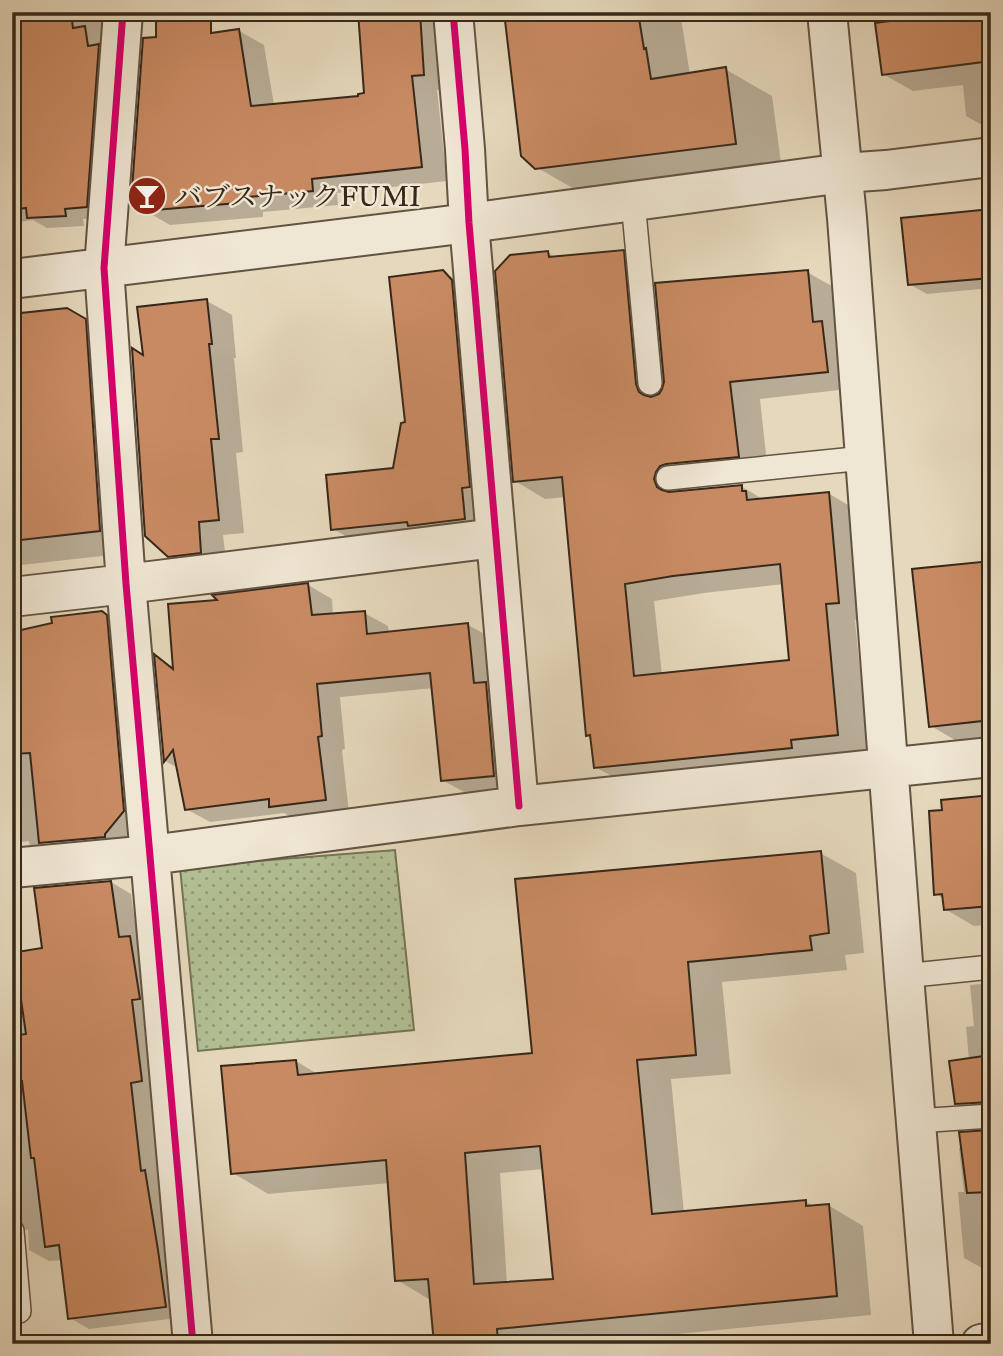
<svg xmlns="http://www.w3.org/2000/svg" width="1003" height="1356" viewBox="0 0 1003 1356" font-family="'IM FELL Great Primer','Noto Serif JP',serif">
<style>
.grass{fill:url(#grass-dots);stroke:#747456;stroke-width:2}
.shadow{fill:#0003;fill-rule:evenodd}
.building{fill:#c88a62;stroke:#37281a;stroke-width:2;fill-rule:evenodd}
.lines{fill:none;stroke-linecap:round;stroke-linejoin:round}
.lane-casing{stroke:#635442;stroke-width:26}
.street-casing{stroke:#635442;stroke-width:42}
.lane{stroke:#efe6d3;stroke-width:23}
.street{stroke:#efe6d3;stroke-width:38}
.cycleway-casing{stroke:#efe6d3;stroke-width:11}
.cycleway{stroke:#d6006c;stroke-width:7}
.labels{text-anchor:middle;stroke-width:5;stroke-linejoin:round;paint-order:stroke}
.poi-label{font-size:28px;fill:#37281a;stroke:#efe6d3;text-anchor:start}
</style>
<defs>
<pattern id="grass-dots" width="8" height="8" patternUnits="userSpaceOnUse" patternTransform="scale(1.75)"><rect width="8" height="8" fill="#b1bf93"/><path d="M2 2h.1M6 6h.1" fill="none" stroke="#919b77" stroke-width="1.8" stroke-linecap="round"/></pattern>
</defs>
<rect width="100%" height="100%" fill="#e6d8bc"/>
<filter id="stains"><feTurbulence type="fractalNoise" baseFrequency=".00286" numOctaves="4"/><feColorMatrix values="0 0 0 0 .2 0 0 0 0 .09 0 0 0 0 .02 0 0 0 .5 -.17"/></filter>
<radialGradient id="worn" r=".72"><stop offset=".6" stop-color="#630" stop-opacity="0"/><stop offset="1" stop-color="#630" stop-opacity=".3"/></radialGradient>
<!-- grass -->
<path class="grass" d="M395,850l19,180 -216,21 -18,-184z"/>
<!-- shadow -->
<path class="shadow" d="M12,12h111l-18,205 -22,2 1,7 -37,2 -14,-8 -21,3z
M359,12h84l6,77 -12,1 10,91 -110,12 1,12 -75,7v5l-93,8 -26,-15 95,-179 25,14 10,60 86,-7 6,-3z
M506,12h180l-5,6 9,57 35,-6 47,27 10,74 -199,24 -47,-27z
M875,12h116v118l-25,-14 -3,-31 -50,6 -30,-17z
M991,208v164l-8,-81 -3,-2 -53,5 -18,-10 64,-72v-2z
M623,252l30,17 2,16 152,-13 30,17 20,99 -97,11 8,74 -77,10 -6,9 56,-6 23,14 64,-7 30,18 11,108 -14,1 13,132 -242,32 -31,-17 -3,-30 -4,-2 -23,-238 -20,2 -30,-18 33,-228 9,5zM784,584l7,77 -129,14 -8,-74 50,-8z
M443,272l27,16 21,245 -131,11 -27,-15 61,-60z
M207,301l25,14 4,43h-2l9,94 -7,1 8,80 -21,2 2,17 -44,6 -25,-15 -11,-185z
M67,310l38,22 33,220 -126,14v-251z
M991,570v169l-31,4 -29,-17z
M308,585l24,14 1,16 31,-2 24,13 1,7 79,-8 24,13 26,151 -52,4 -24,-13 -8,-92 -94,9 5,52 -3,1 7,63 -54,6 -11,-6 -74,9 -24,-13 -8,-41 -13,-7 -9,-104 19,11 47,-67z
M104,615l20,12 19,195 -19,24 -75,9 -20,-11v-3l-17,2v-210z
M991,797v127l-17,2 -29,-17 -1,-10 -8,-5 8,-82z
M820,853l36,20 8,80 -19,2 2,15 -125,12 9,92 -60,5 13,134 121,-12 10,6 13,-2 35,21 8,89 -295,29h-141l-3,-43 -35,-21 -7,-97 -122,11 -35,-21 63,-112 23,14 214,-21zM544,1169l11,112 -48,3 -7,-111z
M111,882l20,12 7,48 11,7 12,143 -10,1 9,88 25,136 -96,12 -19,-11 -7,-58 -14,1 -20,-11 -1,-21 -5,2 -11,33v-301l8,-1 24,-12z
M991,983v137h-5l-29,-17 12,-43 -3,-33 8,-1 -4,-41z
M991,1132v141l-27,-15 -6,-66h6l-5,-44h4z"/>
<!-- building -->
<path class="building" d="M12,12h59l2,16 12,-2 3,20 11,-2 -12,163 -22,2 1,7 -39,2 -1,-10 -14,2z
M156,12h55v21l28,-4 12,77 107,-10v-2l6,-1 -6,-81h62l4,63 -12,1 10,91 -110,12 1,12 -75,7v5l-95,8 -10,-8h-2l12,-165 13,-1z
M504,12h134l6,37 2,-1 5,31 75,-12 10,77 -201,25 -14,-13z
M991,12v49l-109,14 -7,-52 68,-9v2z
M991,209v69l-83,7 -7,-67z
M624,250l12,134 3,8 5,3 7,2 8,-3 3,-5 2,-7 -9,-99 153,-13 5,52 9,-1 6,51 -98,10 9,75 -73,7 -6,2 -4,6 -2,7 3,8 5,3 7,2 73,-7v6h4l1,9 82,-8 10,111 -13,1 12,131 -47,5 1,8 -198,20 -4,-33 -4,1 -24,-259 -49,5 -18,-211 15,-16 38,-4 1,6zM780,564l9,96 -155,16 -9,-92 48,-8z
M443,270l9,10 18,207 -8,1 3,31 -57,7 -1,-4 -76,8 -5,-55 67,-7 8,-45 4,-1 -16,-145z
M207,299l5,45h-3l10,95h-8l8,81 -20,2 2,31 -33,4 -23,-21 -13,-188 11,7 -6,-48z
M67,308l19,11 14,212 -88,10v-227z
M991,561v159l-62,7 -17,-158z
M308,583l4,32 53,-4 2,23 101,-11 6,60 12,-1 8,94 -53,5 -11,-108 -113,11 5,52 -4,1 8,63 -57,7v-8l-84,11 -12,-60 -9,12 -10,-108 19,15 -5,-65 49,-4 -5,-5z
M102,611l5,4 17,196 -19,23v3l-66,6 -9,-90 -18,1v-122l40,-9 -1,-6z
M991,795v111l-47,4 -2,-16 -8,1 -5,-84 13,-1 -1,-10z
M821,851l8,82 -19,3 2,14 -124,12 8,93 -59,5 15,154 154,-14v6l23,-2 8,92 -340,33 1,15h-64l-6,-65 -33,2 -9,-121 -155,14 -10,-108 75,-6 2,15 234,-22 -17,-174zM540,1146l13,133 -79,5 -9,-131z
M111,881l8,56 11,-1 10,63 -8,1 10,81 -11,2 10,88 4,-1 13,80 8,57 -98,12 -9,-74 -14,2 -11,-89h-3l-9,-77h-4l-6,-35v-10l14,-2 -7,-48h2l-4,-34 25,-4 -8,-60z
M991,1055v47l-36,2 -6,-43z
M991,1130v62l-24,1 -8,-61z"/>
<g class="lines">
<!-- lane casing -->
<g class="lane-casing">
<path id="lane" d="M633,201l17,182
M668,478l196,-20
M904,976l87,-9
M916,1121l75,-5
M12,1231l7,80"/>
</g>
<!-- street casing -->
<g class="street-casing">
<path id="street" d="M123,12l-19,256 22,316 67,760
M453,12l12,137 4,74 50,583
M827,12l20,206 57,758 30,368
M12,279l457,-56 374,-50 43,-3 105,-13
M12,597l114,-13 369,-46
M12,868l139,-13 368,-49 472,-49
M981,1344l10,-2"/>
</g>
<!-- lane -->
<use href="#lane" class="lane"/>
<!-- street -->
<use href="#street" class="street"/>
<!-- cycleway casing -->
<g class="cycleway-casing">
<path id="cycleway" d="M123,12l-19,256 22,316 67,760
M453,12l12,137 4,74 50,583"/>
</g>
<!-- cycleway -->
<use href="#cycleway" class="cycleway"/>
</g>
<!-- icons -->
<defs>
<g id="bar-disc" transform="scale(2.0125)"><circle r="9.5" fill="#8f2418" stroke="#efe6d3"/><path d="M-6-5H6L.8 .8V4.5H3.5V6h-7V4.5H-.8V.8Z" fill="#fff"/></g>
</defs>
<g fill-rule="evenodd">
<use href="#bar-disc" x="147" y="196"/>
</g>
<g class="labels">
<!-- poi labels -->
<g class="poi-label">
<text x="174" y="206">バブスナックFUMI</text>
</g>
</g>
<!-- margin -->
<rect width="1003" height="1356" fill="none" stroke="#e6d8bc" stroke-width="42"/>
<rect x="14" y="14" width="975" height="1328" fill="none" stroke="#37281a" stroke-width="3.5"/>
<rect x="21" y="21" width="961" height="1314" fill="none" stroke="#37281a" stroke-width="2"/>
<rect width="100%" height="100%" filter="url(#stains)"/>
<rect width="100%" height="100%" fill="url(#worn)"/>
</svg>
